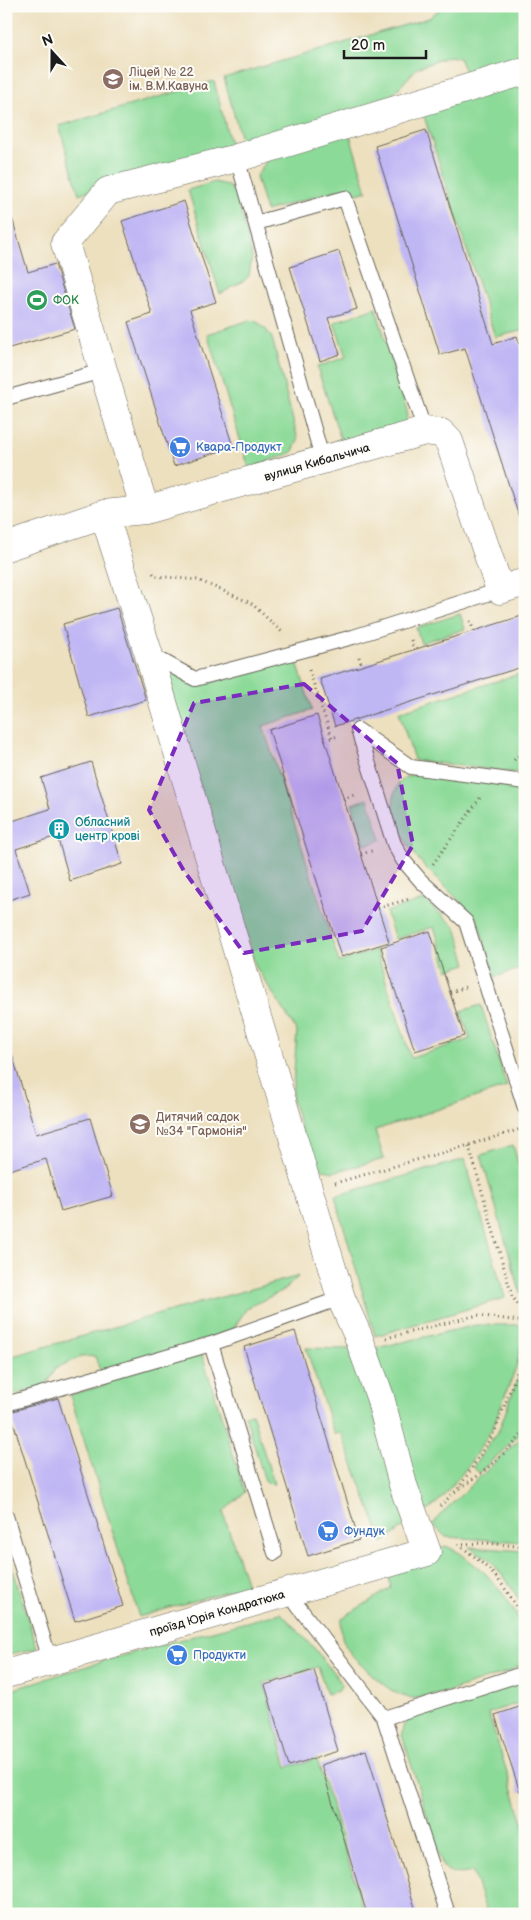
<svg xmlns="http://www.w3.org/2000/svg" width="531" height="1920" viewBox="0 0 531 1920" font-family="'Balsamiq Sans',sans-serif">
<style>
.green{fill:#8cda98;stroke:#547b5a}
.building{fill:#bfb6f4}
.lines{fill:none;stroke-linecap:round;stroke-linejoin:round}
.service-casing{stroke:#656155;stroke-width:16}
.minor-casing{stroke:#656155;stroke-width:29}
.path{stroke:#656155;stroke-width:3;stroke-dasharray:1 4;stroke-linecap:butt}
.service{stroke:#fff;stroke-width:14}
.minor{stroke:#fff;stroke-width:28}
.marked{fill:#7b2cbf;fill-opacity:0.2;stroke:#7b2cbf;stroke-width:4;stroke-dasharray:10 6;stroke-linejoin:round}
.labels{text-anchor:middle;stroke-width:4;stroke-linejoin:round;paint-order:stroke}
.education-label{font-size:12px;fill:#785e54;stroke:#fdfcf7;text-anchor:start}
.leisure-label{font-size:12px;fill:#27864d;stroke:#fdfcf7;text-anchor:start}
.shop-label{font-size:12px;fill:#366cbe;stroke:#fdfcf7;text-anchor:start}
.street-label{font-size:12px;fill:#1c1c1c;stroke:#fdfcf7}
.culture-label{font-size:12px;fill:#0d838f;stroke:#fdfcf7;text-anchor:start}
</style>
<rect width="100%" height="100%" fill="#fdfcf7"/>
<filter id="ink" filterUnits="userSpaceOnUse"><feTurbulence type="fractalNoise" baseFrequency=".02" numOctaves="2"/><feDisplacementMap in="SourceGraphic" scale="10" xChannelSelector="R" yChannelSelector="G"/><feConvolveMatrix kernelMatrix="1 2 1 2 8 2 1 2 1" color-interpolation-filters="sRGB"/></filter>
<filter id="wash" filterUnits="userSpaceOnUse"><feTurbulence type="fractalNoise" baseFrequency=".0096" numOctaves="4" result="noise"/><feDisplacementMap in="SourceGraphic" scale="20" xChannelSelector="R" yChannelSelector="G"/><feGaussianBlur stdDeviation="1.12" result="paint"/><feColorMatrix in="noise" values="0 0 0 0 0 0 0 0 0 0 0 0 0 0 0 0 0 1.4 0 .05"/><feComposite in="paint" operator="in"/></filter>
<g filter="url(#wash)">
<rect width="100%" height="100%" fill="#ede0bf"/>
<!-- green -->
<path class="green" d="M443,6h82v56l-57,16 -9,-20 -10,-2 -32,12 -32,35 -142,44 -19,-69 205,-60z
M525,79v251l-30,7 -73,-227z
M214,81l18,70 -24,2 -129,41 -20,-68z
M349,132l18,59 -14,4 -6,-5 -6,-1 -75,22 -10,-34 13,-20z
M215,182l12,3 9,8 16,63 -3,20 -4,4 -25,14 -32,-104z
M376,308l31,103 -1,14 -61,19 -4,-4 -24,-73 29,-10 -12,-35z
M250,320c10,1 17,10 22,18l26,102 -5,11 -4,3 -40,14 -42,-134z
M460,614l5,15 -44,14 -5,-15z
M296,659l16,51 -49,16 76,236 37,-12 35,108 59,-19 -9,-28 20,-6 26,82 -132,43 9,29 -51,13 -9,-2 -14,-13 -18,-57 5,-69 -41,-64 -93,-302 34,21z
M525,672v102l-111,-14 -15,-48z
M414,774l111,14v179l-30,10 -18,-59 -52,-51 -15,-18 -15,-30 -2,-13 1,-12 4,-9 6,-7z
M368,799l13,41 -16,5 -13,-41z
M424,900l32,27 11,37 -19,6 -14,-43 -39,12 -9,-27z
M513,1145l12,41v113l-5,-7 -39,-137z
M465,1159l40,139 -130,38 -40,-140z
M299,1276l-15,14 -37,18 -14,21 -35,13 47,150 -22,20 24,73 -108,32 -69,-222 35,-10 -10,-29 -14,1 -25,11 -10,18 -40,11v-39l164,-47z
M476,1325h49l-8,40 -25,64 -23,36 -28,34 -14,12 -18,-31 -32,-123v-9z
M306,1348l46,1 58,173 -27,21 -42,-110 -7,1z
M525,1359v69l-11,12 -35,33 -6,-6 26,-37z
M252,1413l22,71 -7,-1 -3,-5 -19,-63z
M525,1434v108l-79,-5 -13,-12 6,-9z
M446,1546l14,7 25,20 19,22 15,24 6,14v27l-3,4 -11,7c-21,6 -81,30 -100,27 -20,-3 -36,-21 -50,-34 -15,-13 -23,-27 -19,-46l49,-30 -4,-22z
M6,1547l31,101 -31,7z
M469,1547l56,4v59l-17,-28 -19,-23z
M281,1613l33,35 26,33 1,6 -3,4 -11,3 -9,-27 -54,16 23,84 30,-8 48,155h-359v-222c90,-31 183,-55 275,-79z
M525,1679v22l-37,12 37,115v80l-19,6h-19l-14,-42c-13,2 -23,5 -31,-8l-40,-129c0,-11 5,-16 15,-20z"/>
<g id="blocks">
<!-- building -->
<path class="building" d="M426,130l67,214 24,-8 8,24v159l-5,1 -55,-172 -25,7 -65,-209z
M184,201l32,101 -26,8 43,137 -59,19 -46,-144 24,-8 -30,-93z
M12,218l16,54 27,-8 20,65 -69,20v-130z
M339,251l18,58 -29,9 12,36 -20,7 -30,-94z
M117,608l29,92 -57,17 -26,-93z
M525,615v51l-190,60 -15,-47z
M317,715l72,227 -48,15 -72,-227z
M91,762l31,102 -52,17 -13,-45 -41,13 14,44 -24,8v-78l44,-14 -9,-31z
M430,931l34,105 -49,15 -34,-104z
M6,1054h6l24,80 54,-16 23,78 -52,15 -15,-52 -40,12z
M295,1331l64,209 -51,16 -64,-209z
M58,1398l65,208 -48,15 -65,-209z
M314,1670l24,81 -49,15 -24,-81z
M525,1705v86l-5,1 -25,-77z
M366,1750l51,164h-50l-46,-149z"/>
</g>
</g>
<g filter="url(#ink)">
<use href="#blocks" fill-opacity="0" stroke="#656155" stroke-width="1"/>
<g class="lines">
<!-- service casing -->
<g class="service-casing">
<path id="service" d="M237,158l86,303
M256,223l89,-25 80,233
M6,398l96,-27
M150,654l45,25 158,-42 147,-47
M525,782l-114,-15 -53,-37 36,114 9,16 18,21 45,41 59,186
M211,1344l64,209
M6,1404l205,-60 130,-46
M6,1516l44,144
M288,1593l96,125 64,196
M384,1718l141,-45"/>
</g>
<!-- minor casing -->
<g class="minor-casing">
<path id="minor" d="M145,510l-80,-267 43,-52 129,-33 288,-87
M6,547l98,-33 41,-4 280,-79 16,2 8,8 51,149 25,-8
M6,1674l421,-122 -24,-67 -23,-88 -22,-61 -17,-38 -193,-646 -44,-138"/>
</g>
<!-- path -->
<path class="path" d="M153,573l2,3 43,4 53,23 32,30
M470,621l4,10
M411,640l3,10
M359,657l3,9
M309,670l23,68 6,-2
M325,740l7,-2
M514,760l11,-10
M343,799l14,-5
M361,854l14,-4
M433,864l47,-66
M378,908l31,-9
M450,992l16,-5
M469,1146l43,150 13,19
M335,1183l134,-38 52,-16
M386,1338l92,-23 47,7
M460,1488c24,-15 46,-35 65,-57
M440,1506l19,-18 36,-57 25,-67 5,-20
M458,1544c34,25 47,40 67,78
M458,1544l29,-1 38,4"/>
<!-- service -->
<use href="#service" class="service"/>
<!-- minor -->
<use href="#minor" class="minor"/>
</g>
</g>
<!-- marked area -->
<path class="marked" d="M304,684l93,79 16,82 -51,86 -118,22 -60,-82 -35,-61 45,-107z"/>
<!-- icons -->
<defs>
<g id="school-disc" transform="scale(1.125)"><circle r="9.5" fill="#8d6e63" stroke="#fdfcf7"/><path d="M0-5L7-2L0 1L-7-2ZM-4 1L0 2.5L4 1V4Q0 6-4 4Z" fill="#fff"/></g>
<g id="stadium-disc" transform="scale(1.125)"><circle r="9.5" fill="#2e9e5b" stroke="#fdfcf7"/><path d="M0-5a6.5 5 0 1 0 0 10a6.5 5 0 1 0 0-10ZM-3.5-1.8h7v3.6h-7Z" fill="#fff"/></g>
<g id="supermarket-disc" transform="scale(1.125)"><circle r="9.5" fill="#3f7fe0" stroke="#fdfcf7"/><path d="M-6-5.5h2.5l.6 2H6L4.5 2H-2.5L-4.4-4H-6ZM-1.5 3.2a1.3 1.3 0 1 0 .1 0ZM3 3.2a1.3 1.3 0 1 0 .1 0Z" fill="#fff"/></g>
<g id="building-disc" transform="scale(1.125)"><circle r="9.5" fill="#0f9aa8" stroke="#fdfcf7"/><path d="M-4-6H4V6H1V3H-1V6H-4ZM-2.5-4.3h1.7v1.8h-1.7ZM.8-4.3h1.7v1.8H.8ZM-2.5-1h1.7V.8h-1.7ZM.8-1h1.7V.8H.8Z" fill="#fff"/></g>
</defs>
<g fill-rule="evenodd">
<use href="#school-disc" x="113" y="79"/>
<use href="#stadium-disc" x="37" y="300"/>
<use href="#supermarket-disc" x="180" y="447"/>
<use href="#building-disc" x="59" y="829"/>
<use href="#school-disc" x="140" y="1124"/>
<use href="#supermarket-disc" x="328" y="1531"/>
<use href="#supermarket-disc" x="177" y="1655"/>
</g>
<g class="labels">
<!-- education labels -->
<g class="education-label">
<text x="129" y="76">Ліцей № 22<tspan x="129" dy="14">ім. В.М.Кавуна</tspan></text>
<text x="156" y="1121">Дитячий садок<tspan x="156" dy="14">№34 "Гармонія"</tspan></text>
</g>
<!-- leisure labels -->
<g class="leisure-label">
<text x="53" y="304">ФОК</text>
</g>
<!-- shop labels -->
<g class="shop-label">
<text x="196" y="451">Квара-Продукт</text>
<text x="344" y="1535">Фундук</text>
<text x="193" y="1659">Продукти</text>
</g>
<!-- street labels -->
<g class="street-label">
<text transform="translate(317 462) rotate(-16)" y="4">вулиця Кибальчича</text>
<text transform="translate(217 1613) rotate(-16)" y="4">проїзд Юрія Кондратюка</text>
</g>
<!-- culture labels -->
<g class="culture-label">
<text x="75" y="826">Обласний<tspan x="75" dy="14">центр крові</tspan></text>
</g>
</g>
<!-- margin -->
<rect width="531" height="1920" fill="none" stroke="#fdfcf7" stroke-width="25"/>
<!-- north arrow -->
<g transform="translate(52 52) rotate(339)" stroke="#fdfcf7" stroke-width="4" paint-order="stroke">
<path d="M0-4L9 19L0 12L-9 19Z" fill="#1c1c1c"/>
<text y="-8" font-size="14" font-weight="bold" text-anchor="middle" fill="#1c1c1c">N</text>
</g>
<!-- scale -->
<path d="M344 50v8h82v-8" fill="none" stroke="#1c1c1c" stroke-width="2.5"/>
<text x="351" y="50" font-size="15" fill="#1c1c1c" stroke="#fdfcf7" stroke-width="4" paint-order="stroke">20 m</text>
</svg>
